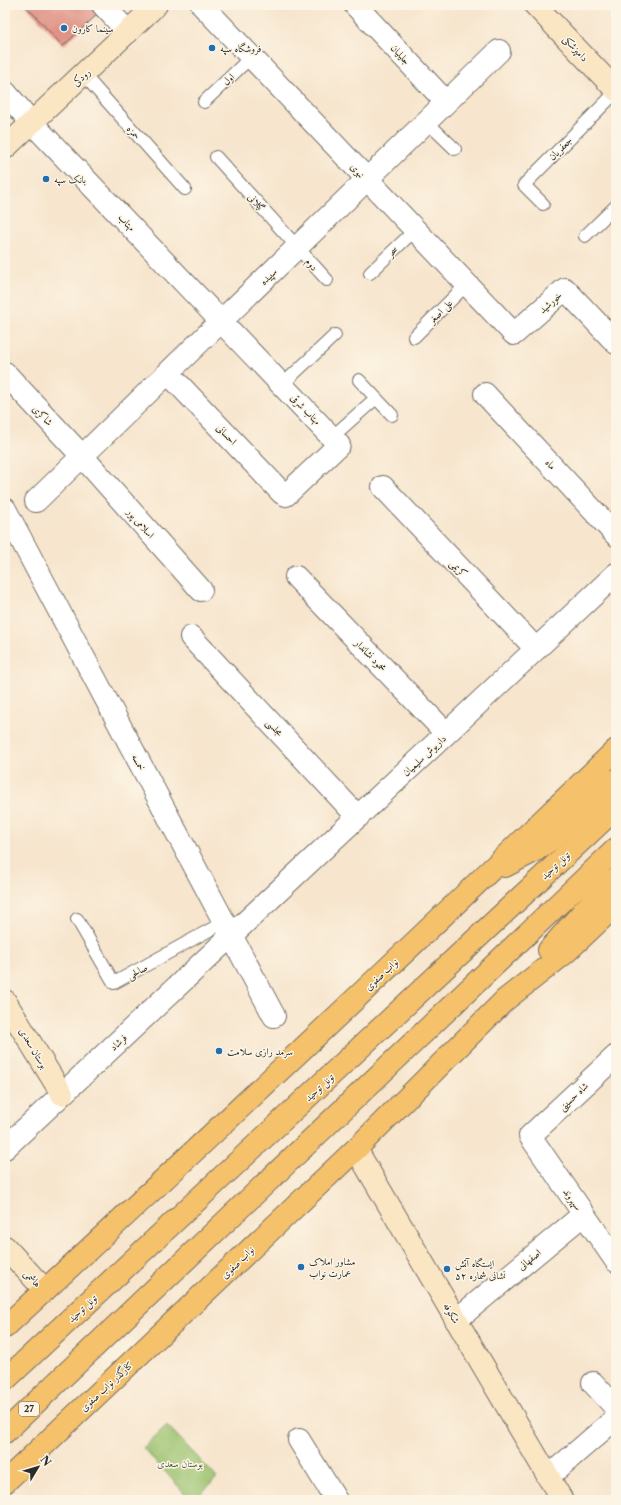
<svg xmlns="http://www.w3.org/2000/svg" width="621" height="1505" viewBox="0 0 621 1505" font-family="'Libre Caslon Text',Amiri,serif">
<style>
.green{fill:#9bc26e;stroke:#63764c}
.building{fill:#df8f82}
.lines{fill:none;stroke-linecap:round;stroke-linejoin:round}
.lane-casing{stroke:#726c64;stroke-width:14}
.street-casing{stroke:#726c64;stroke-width:24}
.secondary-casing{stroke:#726c64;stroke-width:24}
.primary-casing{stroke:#726c64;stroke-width:24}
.highway-casing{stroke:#726c64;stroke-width:24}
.lane{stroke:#fff;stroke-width:12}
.street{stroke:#fff;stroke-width:22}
.secondary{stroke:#fbe6c4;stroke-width:22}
.primary{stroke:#f5c16b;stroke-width:22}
.highway{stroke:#f5c16b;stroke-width:22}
.poi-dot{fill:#1f6fb2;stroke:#fcf5e5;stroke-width:1.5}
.labels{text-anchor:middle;stroke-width:3;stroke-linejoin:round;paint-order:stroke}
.shield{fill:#fcf5e5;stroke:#6a6863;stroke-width:1}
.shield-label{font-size:9px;font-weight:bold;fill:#2b2b2b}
.poi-label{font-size:10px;fill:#2b2b2b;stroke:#fcf5e5;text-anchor:start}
.street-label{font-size:10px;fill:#2b2b2b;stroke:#fcf5e5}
.park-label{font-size:10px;fill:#4d583f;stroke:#fcf5e5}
</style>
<rect width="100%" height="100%" fill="#fcf5e5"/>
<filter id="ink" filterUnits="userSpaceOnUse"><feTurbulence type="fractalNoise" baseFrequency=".025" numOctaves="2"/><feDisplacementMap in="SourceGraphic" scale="8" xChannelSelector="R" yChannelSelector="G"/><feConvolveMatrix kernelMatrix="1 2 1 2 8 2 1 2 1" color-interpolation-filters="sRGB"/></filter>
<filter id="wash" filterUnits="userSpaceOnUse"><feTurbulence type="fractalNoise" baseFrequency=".012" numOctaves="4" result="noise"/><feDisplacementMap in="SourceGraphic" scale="16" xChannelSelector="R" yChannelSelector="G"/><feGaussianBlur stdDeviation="0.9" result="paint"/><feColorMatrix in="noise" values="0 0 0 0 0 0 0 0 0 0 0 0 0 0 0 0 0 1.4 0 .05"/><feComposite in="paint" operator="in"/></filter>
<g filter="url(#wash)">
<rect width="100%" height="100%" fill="#f7e5cd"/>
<!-- green -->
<path class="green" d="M167,1425l50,53 -23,22h-3l-48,-52z"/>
<g id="blocks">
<!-- building -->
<path class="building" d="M25,5h72l5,5 -39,36z"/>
</g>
</g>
<g filter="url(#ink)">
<use href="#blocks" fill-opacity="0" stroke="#726c64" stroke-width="1"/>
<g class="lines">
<!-- lane casing -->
<g class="lane-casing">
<path id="lane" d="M83,74l102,115
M204,102l47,-45
M426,121l29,28
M216,157l111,123
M543,204l-19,-19 92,-93
M585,236l31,-30
M370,273l45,-43
M414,337l53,-53
M359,380l33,35
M282,385l53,-50
M332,437l44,-39
M77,919l37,64 110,-61"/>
</g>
<!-- street casing -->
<g class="street-casing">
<path id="street" d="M103,5l25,27
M202,5l312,329 51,-45 51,54
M355,5l91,97
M5,92l27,31 307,322 -53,50 -4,-2 -114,-120
M5,373l77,83 119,134
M485,394l131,141
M383,487l153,162
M36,501l463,-450
M5,509l269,507
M296,577l150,156
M191,637l167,180
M616,1056l-86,80 86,125
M5,1148l611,-574
M456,1320l128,-106
M593,1383l23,25
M299,1440l37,60
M548,1477l68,-59"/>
</g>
<!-- secondary casing -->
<g class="secondary-casing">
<path id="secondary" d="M535,5l81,85
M5,148l151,-143
M5,1001l57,93
M356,1149l206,351
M5,1247l40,43"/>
</g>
<!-- primary casing -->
<g class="primary-casing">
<path id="primary" d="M505,866l31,-16 14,-10 66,-60
M549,950l49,-55 18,-16
M5,1327c206,-190 409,-383 611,-577
M5,1482l351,-333 149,-149 60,-47 51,-48"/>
</g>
<!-- highway casing -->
<g class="highway-casing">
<path id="highway" d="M5,1380l611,-572
M5,1432l611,-583"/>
</g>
<!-- lane -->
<use href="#lane" class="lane"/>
<!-- street -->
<use href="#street" class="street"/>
<!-- secondary -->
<use href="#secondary" class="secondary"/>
<!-- primary -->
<use href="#primary" class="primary"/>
<!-- highway -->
<use href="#highway" class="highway"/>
</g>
</g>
<!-- markers -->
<g class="poi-dot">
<circle cx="64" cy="28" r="4"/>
<circle cx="212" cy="48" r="4"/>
<circle cx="46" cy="179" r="4"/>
<circle cx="219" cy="1051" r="4"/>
<circle cx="301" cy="1267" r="4"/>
<circle cx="447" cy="1269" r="4"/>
</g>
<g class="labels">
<!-- shield labels -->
<rect class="shield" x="19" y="1402" width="20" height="14" rx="3"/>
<g class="shield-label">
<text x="29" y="1412">27</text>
</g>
<!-- poi labels -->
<g class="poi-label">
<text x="72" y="32">سینما کارون</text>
<text x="220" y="52">فروشگاه سپه</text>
<text x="54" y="183">بانک سپه</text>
<text x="227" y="1055">سرمد رازی سلامت</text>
<text x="309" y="1265">مشاور املاک<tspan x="309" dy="12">عمارت نواب</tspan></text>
<text x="455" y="1267">ایستگاه آتش<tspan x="455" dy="12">نشانی شماره ۵۲</tspan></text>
</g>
<!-- street labels -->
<g class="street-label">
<text transform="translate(576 48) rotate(47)" y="4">دامپزشکی</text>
<text transform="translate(401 54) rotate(47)" y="4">جلیلیان</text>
<text transform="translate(81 77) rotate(-43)" y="4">رودکی</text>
<text transform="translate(228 79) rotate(-44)" y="4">اول</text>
<text transform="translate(134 132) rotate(48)" y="4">حمزه</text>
<text transform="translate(560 148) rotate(-45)" y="4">جعفریان</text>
<text transform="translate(358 170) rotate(47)" y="4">نبوی</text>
<text transform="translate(257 202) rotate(48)" y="4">گیلانی</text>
<text transform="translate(127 222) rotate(46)" y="4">مهتاب</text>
<text transform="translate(392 251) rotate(-44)" y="4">سحر</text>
<text transform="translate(312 264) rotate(48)" y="4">دوم</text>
<text transform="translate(268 276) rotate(-44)" y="4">سپیده</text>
<text transform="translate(550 302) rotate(-42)" y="4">خورشید</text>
<text transform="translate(440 311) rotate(-45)" y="4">علی اصغر</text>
<text transform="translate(306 409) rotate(46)" y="4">مهتاب شرقی</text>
<text transform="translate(43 415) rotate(46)" y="4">شاکری</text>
<text transform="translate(227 434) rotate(46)" y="4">احسانی</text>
<text transform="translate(551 464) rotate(47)" y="4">ماه</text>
<text transform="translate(141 523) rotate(49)" y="4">اسلامی پور</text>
<text transform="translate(459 568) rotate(46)" y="4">کریمی</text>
<text transform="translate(371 655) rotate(46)" y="4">محمود نشاندار</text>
<text transform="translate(275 727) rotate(47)" y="4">مجلسی</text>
<text transform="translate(424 755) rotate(-43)" y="4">داریوش سلیمیان</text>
<text transform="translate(139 762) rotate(62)" y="4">خمسه</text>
<text transform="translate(555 865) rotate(-43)" y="4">تونل توحید</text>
<text transform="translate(137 971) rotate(-29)" y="4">صالحی</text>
<text transform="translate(381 974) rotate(-43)" y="4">نواب صفوی</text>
<text transform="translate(118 1042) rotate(-43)" y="4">فرشاد</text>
<text transform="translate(34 1048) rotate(59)" y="4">بوستان سعدی</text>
<text transform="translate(319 1087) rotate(-43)" y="4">تونل توحید</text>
<text transform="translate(573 1096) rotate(-43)" y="4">شاه حسینی</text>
<text transform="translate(573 1199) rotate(55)" y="4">سپهروند</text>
<text transform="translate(529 1259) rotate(-39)" y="4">اصفهانی</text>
<text transform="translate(237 1262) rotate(-44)" y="4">نواب صفوی</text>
<text transform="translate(33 1278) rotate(48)" y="4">هاشمی</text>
<text transform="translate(82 1308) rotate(-43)" y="4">تونل توحید</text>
<text transform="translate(452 1313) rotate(60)" y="4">شکوفه</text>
<text transform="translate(106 1386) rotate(-43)" y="4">کنارگذر نواب صفوی</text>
</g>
<!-- park labels -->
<g class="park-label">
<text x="180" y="1467">بوستان سعدی</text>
</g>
</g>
<!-- margin -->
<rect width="621" height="1505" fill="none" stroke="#fcf5e5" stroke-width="20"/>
<!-- north arrow -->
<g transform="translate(38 1467) rotate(52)" stroke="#fcf5e5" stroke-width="3" paint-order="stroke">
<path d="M0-3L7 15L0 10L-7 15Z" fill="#2b2b2b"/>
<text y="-6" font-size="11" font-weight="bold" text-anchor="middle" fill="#2b2b2b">N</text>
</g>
</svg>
